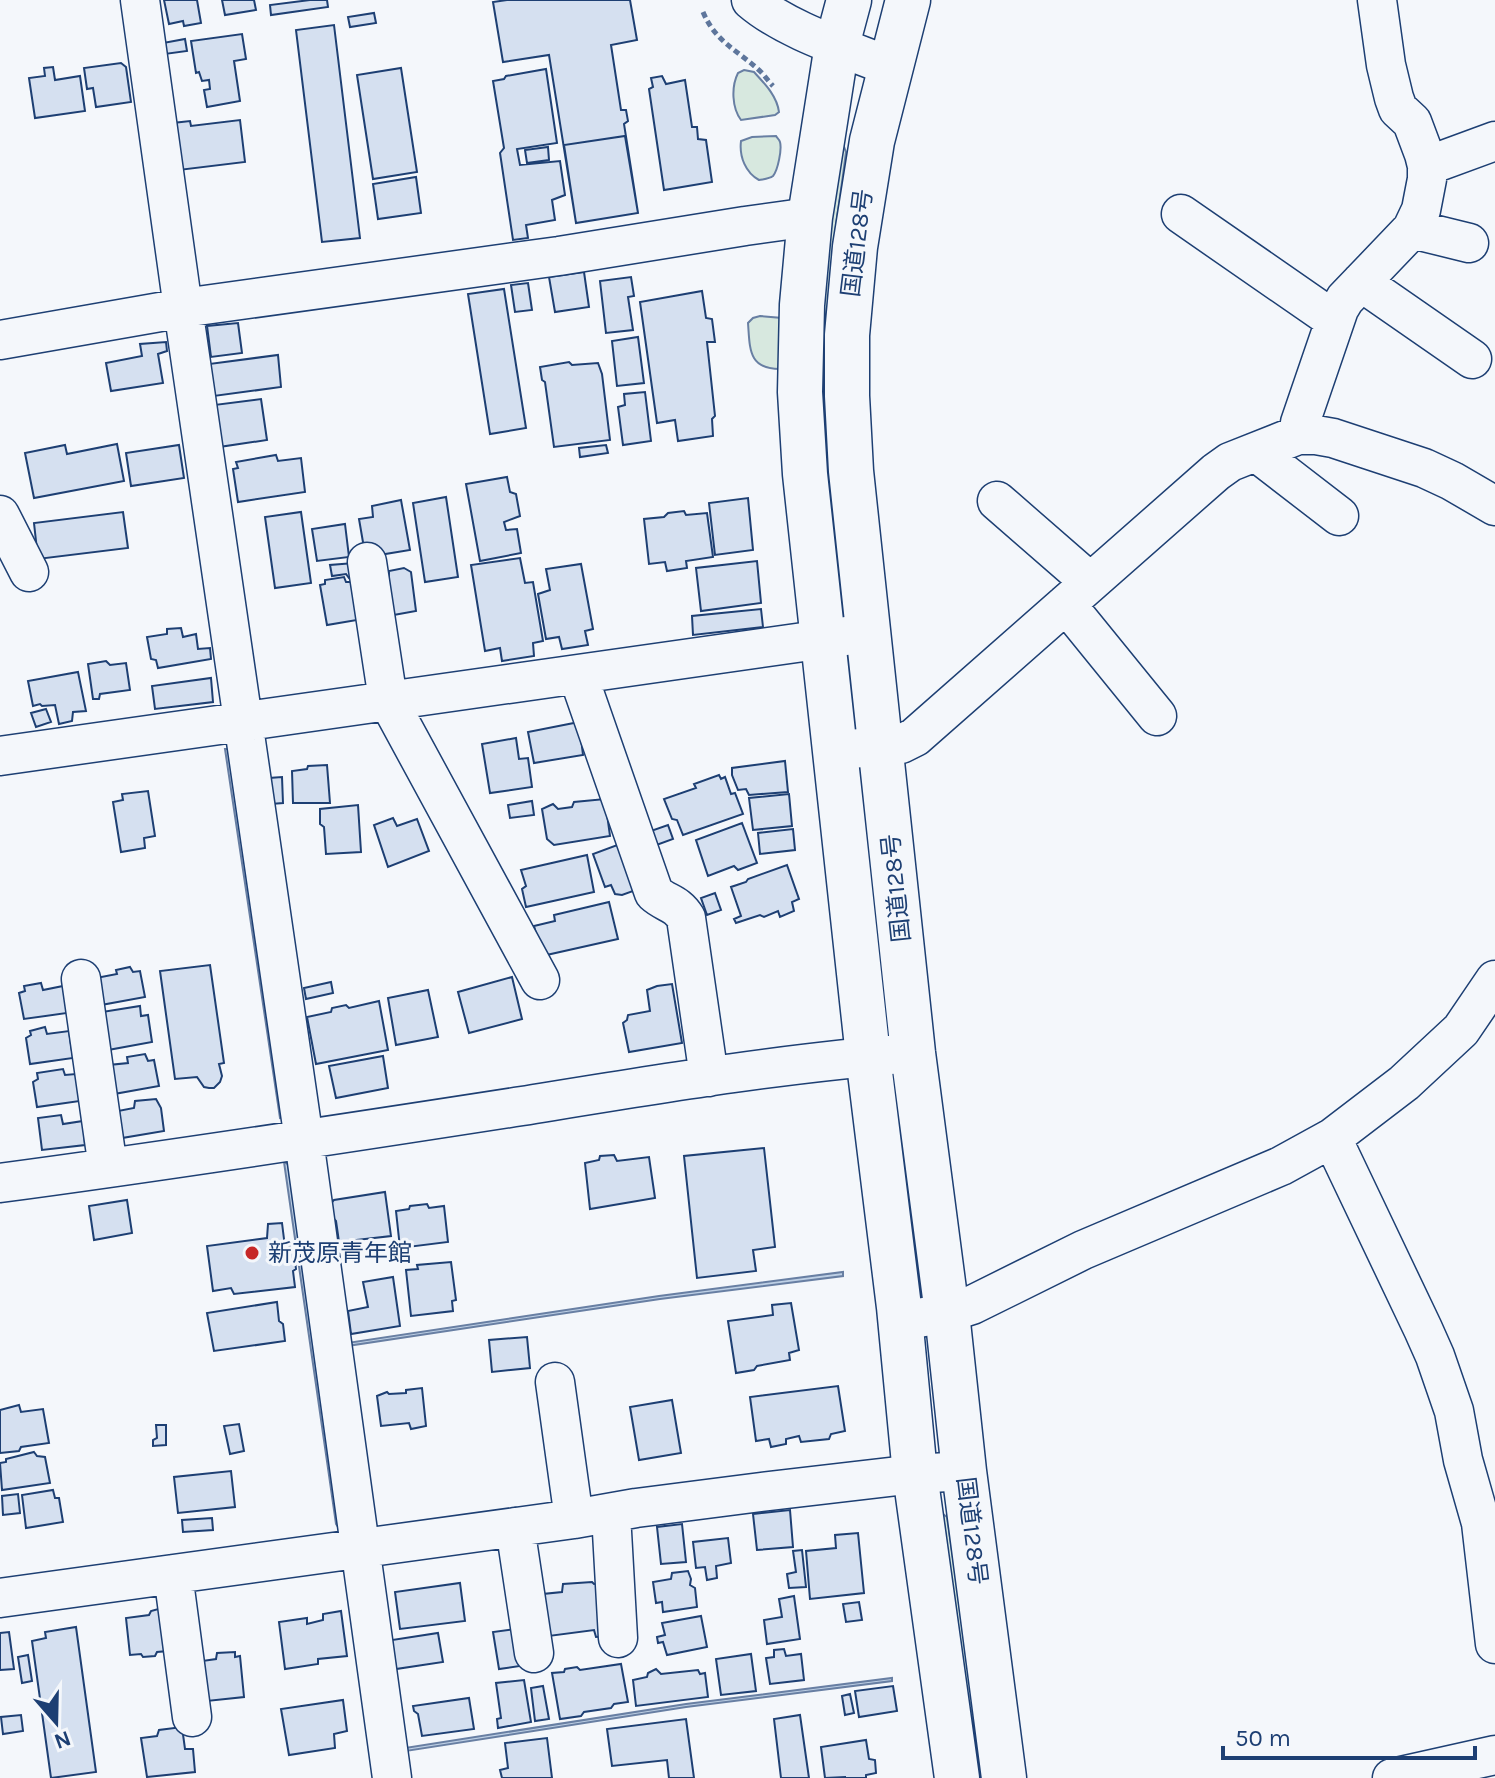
<svg xmlns="http://www.w3.org/2000/svg" width="1495" height="1778" viewBox="0 0 1495 1778" font-family="Karla,'Noto Sans JP',sans-serif">
<style>
.green{fill:#d7e8df;stroke:#687fa3;stroke-width:2}
.water{fill:#bed0e5;stroke:#687fa3;stroke-width:2}
.building{fill:#d5e0f0;stroke:#1d3f73;stroke-width:2}
.lines{fill:none;stroke-linecap:round;stroke-linejoin:round}
.minor-casing{stroke:#1d3f73;stroke-width:41}
.highway-casing{stroke:#1d3f73;stroke-width:47}
.path{stroke:#5e769c;stroke-width:5;stroke-dasharray:6 4;stroke-linecap:butt}
.minor{stroke:#f4f7fb;stroke-width:38}
.highway{stroke:#f4f7fb;stroke-width:44}
.poi-dot{fill:#c62828;stroke:#f4f7fb;stroke-width:3}
.labels{text-anchor:middle;stroke-width:6;stroke-linejoin:round;paint-order:stroke}
.street-label{font-size:24px;fill:#1d3f73;stroke:#f4f7fb}
.poi-label{font-size:24px;fill:#1d3f73;stroke:#f4f7fb;text-anchor:start}
</style>
<rect width="100%" height="100%" fill="#f4f7fb"/>
<!-- green -->
<path class="green" d="M744,70l10,2c11,12 23,24 25,40l-4,3 -34,5c-9,-12 -10,-33 -3,-47z
M776,136c1,2 3,3 4,6 2,7 -2,28 -7,34 -4,3 -9,3 -14,4 -13,-7 -20,-23 -18,-39l11,-4z
M843,144l3,8c-6,49 -15,97 -17,146 -3,76 2,152 5,228l-2,3 -10,-93 -2,-149z
M760,316l22,2v51c-34,1 -32,-20 -34,-46l5,-5z
M943,1514l4,3 38,261h-10z"/>
<!-- water -->
<path class="water" d="M225,749h4l54,368 -3,1z
M284,1162l4,2 52,366 -4,-6z
M843,1272v4l-183,23 -313,47v-3l312,-47z
M892,1678v3l-206,26 -280,44 -1,-3 281,-44z"/>
<!-- building -->
<path class="building" d="M164,0h33l4,23 -17,3 -1,-5 -14,3z
M222,0h32l2,10 -31,5z
M310,0h17l1,7 -57,8 -1,-10z
M507,0h123l7,40 -26,5 10,65h5l2,11 -4,3 14,89 -62,10 -27,-168 -46,7 -10,-60z
M374,13l2,10 -26,4 -2,-10z
M334,25l26,213 -38,4 -26,-212z
M242,34l4,25 -12,2 6,40 -33,6 -3,-17 6,-1 -1,-9 -7,1 -3,-9 -3,1 -5,-32z
M185,39l2,12 -22,3 -2,-11z
M121,63l5,4 5,35 -35,5 -3,-19 -6,1 -3,-21z
M53,67l2,13 25,-4 5,35 -50,7 -6,-40 16,-2 -1,-8z
M401,68l16,104 -44,7 -16,-104z
M546,69l11,74 -40,6 3,16 40,-4 5,34 -13,5 3,20 -29,5 2,13 -15,2 -13,-87 4,-5 -11,-67 11,-2 2,-3z
M662,76l4,8 19,-4 7,47h5l1,12 8,1 6,42 -48,8 -15,-101 4,-2 -2,-9z
M240,120l5,42 -66,8 -6,-47 17,-2 1,5z
M625,136l13,77 -62,10 -12,-78z
M548,147l1,13 -22,3 -2,-13z
M416,177l5,36 -43,6 -5,-35z
M584,272l5,35 -34,5 -6,-35z
M631,277l3,19 -6,1 5,33 -27,3 -6,-52z
M528,283l4,27 -17,2 -4,-27z
M504,289l22,139 -36,6 -22,-140z
M702,291l4,27 6,1 3,23h-8l8,74 -3,3 1,17 -35,5 -3,-21 -18,3 -17,-121z
M238,323l4,30 -31,4 -4,-31z
M638,337l6,46 -27,3 -5,-45z
M166,342l1,9 -9,3 5,29 -52,8 -5,-28 36,-7 -2,-12z
M278,355l3,32 -67,9 -5,-32z
M569,362l3,3 26,-2 4,11 8,66 -56,7 -9,-65 -3,-2 -2,-13z
M645,392l6,49 -28,4 -5,-38 7,-2 -1,-11z
M261,399l6,41 -48,7 -5,-42z
M117,444l7,37 -90,17 -9,-45 40,-8 2,9z
M179,445l5,33 -53,8 -5,-33z
M606,445l2,8 -28,4 -1,-9z
M276,455l2,6 23,-3 4,34 -67,10 -5,-33 5,-1 -2,-6z
M507,477l3,15 6,2 4,22 -16,6 2,8 11,-1 4,24 -41,8 -14,-77z
M446,497l12,80 -33,5 -12,-79z
M748,498l5,52 -38,5 -6,-52z
M401,500l9,50 -31,5 -2,-9 -13,2 -5,-29 14,-2 -1,-11z
M684,511l2,4 21,-2 6,44 -27,4 1,7 -20,3 -2,-9 -16,2 -5,-45 20,-2 4,-4z
M123,512l5,36 -90,11 -4,-36z
M301,512l10,71 -36,5 -10,-71z
M345,524l4,33 -32,4 -5,-32z
M520,558l5,25 8,-1 10,59 -10,2 1,13 -32,5 -2,-13 -15,3 -14,-86z
M757,561l4,42 -60,8 -5,-43z
M354,563l2,13 -7,2 -3,-4 -14,2 -2,-11z
M581,564l12,65 -8,2 3,14 -26,4 -3,-12 -13,2 -8,-45 12,-4 -4,-21z
M404,568l7,4 5,39 -28,5 1,-45z
M344,577l2,5h5l6,38 -30,5 -7,-40 5,-1v-4z
M761,609l2,18 -70,8 -1,-19z
M181,628l2,9 13,-3 2,15 12,-1 1,11 -53,9 -2,-8 -5,-1 -4,-22 20,-3v-5z
M106,661l4,4 16,-2 4,27 -30,4 -1,5h-6l-5,-35z
M78,672l8,39 -13,1 -1,9 -13,3 -4,-19 -13,1 -2,-2 -7,2 -5,-25z
M211,678l2,24 -58,7 -3,-23z
M46,709l5,13 -15,5 -5,-14z
M579,722l4,33 -49,8 -6,-31z
M516,738l3,21 9,-1 4,29 -42,6 -8,-49z
M785,761l3,31 -39,3 -3,-6 -8,1 -6,-15v-7z
M327,765l3,38h-37l-1,-32 15,-2 1,-3z
M719,775l2,4 4,-2 6,17 4,-1 8,21 -60,21 -6,-15 -5,-1 -8,-20 32,-11 -2,-4z
M282,777l1,26 -12,1 -2,-26z
M148,791l7,45 -11,2 1,10 -24,4 -8,-50 10,-2 -1,-6z
M789,794l3,32 -39,4 -4,-32z
M605,799l5,37 -56,9 -7,-6 -5,-30 11,-5 5,5 14,-2 2,-5z
M532,801l2,14 -24,3 -2,-13z
M358,805l3,47 -35,2 -2,-27 -4,-3v-15z
M393,818l4,8 20,-7 12,32 -41,16 -14,-42z
M742,823l15,40 -19,7 -4,-4 -26,10 -12,-36z
M668,825l5,14 -22,8 -6,-14z
M793,829l2,21 -35,4 -2,-21z
M620,844l16,46 -14,5 -7,-1 -4,-9 -6,2 -12,-33z
M587,855l7,37 -68,15 -4,-18 4,-3 -5,-16z
M787,865l12,34 -7,3 2,9 -14,6 -2,-6 -14,6 -4,-2 -24,8 -2,-4 7,-3 -10,-29 15,-5 2,-3z
M715,893l6,17 -14,5 -6,-17z
M609,902l9,37 -76,17 -8,-30 21,-5 -1,-6z
M210,965l14,98 -5,1 3,12 -2,6 -6,6h-5l-5,-1 -7,-10 -22,2 -15,-108z
M130,967l3,5 7,-1 5,26 -44,8 -5,-27 21,-4 -1,-4z
M512,977l10,42 -53,14 -11,-41z
M331,982l2,11 -27,6 -2,-11z
M41,983l2,7 20,-4 4,27 -43,6 -5,-26 6,-2 -1,-5z
M672,984l10,59 -53,9 -6,-29 4,-3 1,-5 22,-4 -3,-21 10,-4z
M428,990l10,47 -42,8 -8,-47z
M379,1001l9,49 -72,14 -9,-47 24,-5 1,-4 14,-3 3,3z
M140,1006l1,10 7,-1 4,27 -44,8 -6,-38z
M45,1027l2,7 22,-3 4,27 -43,6 -4,-26 5,-3 -1,-4z
M145,1054l3,7 6,-1 5,26 -45,8 -5,-29 19,-2 -1,-6z
M383,1056l5,32 -52,10 -7,-32z
M63,1069l2,6 11,-1 4,27 -43,6 -4,-25 5,-3 -1,-6z
M156,1099l5,9 3,23 -42,7 -4,-27 16,-3 1,-7z
M61,1115l2,9 20,-3 2,24 -43,5 -4,-32z
M764,1148l11,99 -22,3 3,21 -59,7 -13,-122z
M614,1155l3,6 32,-4 6,41 -65,11 -5,-46 14,-3 1,-4z
M385,1192l6,44 -52,6 -3,-21 -4,-4 -2,-12 4,-5z
M127,1200l5,33 -38,7 -5,-34z
M427,1204l2,4 15,-2 4,36 -48,6 -4,-37 13,-2 1,-3z
M282,1223l3,24 12,-1v13l-2,2 1,8 -3,2 2,16 -61,7 -3,-6 -18,3 -6,-45 60,-8 1,-14z
M451,1262l5,38 -4,1 1,10 -42,5 -5,-46 12,-1 -1,-4z
M393,1277l7,49 -49,8 -3,-23 20,-4 -5,-25z
M277,1302l2,19 4,3 2,17 -71,10 -7,-38z
M791,1303l8,47 -10,3 1,7 -33,6 -3,4 -18,3 -8,-52 45,-6 -1,-10z
M527,1337l3,31 -38,4 -3,-32z
M838,1386l7,45 -14,3 -2,5 -28,3 -2,-6 -13,3v5l-15,3 -2,-8 -13,2 -6,-44z
M422,1388l4,38 -15,3 -2,-6 -28,3 -4,-30 10,-4 2,2 17,-1v-3z
M672,1400l9,53 -42,7 -9,-53z
M19,1405l2,7 22,-3 6,34 -28,4 -2,4 -19,2v-43z
M239,1424l5,27 -14,3 -6,-28z
M156,1425h10v20l-13,1v-6l4,-2z
M34,1452l3,4 8,1 5,26 -48,7 -2,-27 6,-1v-3z
M231,1471l4,36 -57,6 -4,-36z
M53,1490l2,8h4l4,24 -37,6 -4,-33z
M18,1494l2,19 -17,2 -1,-19z
M790,1510l3,37 -36,3 -4,-36z
M212,1518l1,12 -30,2 -1,-12z
M682,1524l4,38 -25,2 -4,-37z
M858,1533l6,60 -54,6 -4,-48 30,-3 -1,-13z
M728,1538l3,25 -15,3 1,12 -10,2 -2,-13 -9,1 -3,-26z
M802,1550l4,37 -17,1 -2,-14 9,-2 -3,-21z
M688,1571l3,8 -1,6 5,3 2,19 -34,5 -1,-10 -6,1 -3,-21 18,-3 1,-6z
M592,1582l2,2 11,-1 4,53 -13,1 -2,-7 -45,6 -6,-42 19,-2 1,-8z
M460,1583l5,38 -65,8 -5,-37z
M794,1596l6,43 -33,5 -3,-24 18,-3 -3,-18z
M859,1602l3,18 -16,2 -3,-18z
M162,1608l6,43 -11,1 -2,4 -12,1 -2,-3 -11,1 -4,-37 23,-3 2,-4z
M341,1611l6,45 -29,3v5l-33,5 -6,-47 28,-4v6l16,-4v-6z
M701,1616l6,31 -40,8 -4,-13 -5,1 -1,-6 8,-2 -3,-12z
M76,1627l20,145 -45,6 -19,-137 14,-3 -1,-6z
M516,1629l4,37 -21,3 -6,-37z
M9,1632l5,37 -14,1v-37z
M438,1633l5,29 -47,7 -4,-29z
M784,1649l2,7 15,-2 3,26 -34,4 -4,-26 8,-1v-7z
M235,1652v5l5,-1 4,41 -37,4 -5,-40 14,-2 1,-6z
M751,1654l5,37 -35,4 -5,-36z
M28,1655l4,26 -10,2 -4,-26z
M621,1664l7,38 -14,2 -3,4 -27,4 -3,4 -21,3 -8,-46 12,-1 1,-3 12,-2 3,3z
M656,1669l5,5 37,-4 2,4 5,-1 3,24 -72,9 -3,-26 14,-3 1,-4z
M524,1680l7,42 -33,6 -1,-9 4,-1 -5,-35z
M543,1686l6,33 -14,2 -4,-33z
M893,1686l4,25 -38,6 -4,-26z
M850,1694l4,19 -9,2 -3,-19z
M469,1698l5,31 -52,7 -4,-22 -4,-3 -1,-5z
M343,1700l4,31 -13,3 1,14 -46,7 -8,-46z
M21,1715l2,16 -20,3 -2,-17z
M800,1715l9,63h-28l-7,-59z
M686,1719l8,59h-25l-2,-18 -55,6 -5,-37z
M182,1727l3,22h8l2,23 -48,5 -6,-39 16,-2 2,-6z
M547,1738l5,40h-50l-2,-8 8,-2 -3,-25z
M866,1740l3,19 6,1 1,13 -10,2v3h-21v-1l-20,1 -4,-31z"/>
<g class="lines">
<!-- minor casing -->
<g class="minor-casing">
<path id="minor" d="M140,0l43,308 121,832 88,638
M751,0c36,31 96,49 140,67
M1427,166l68,-25
M1181,214l153,106
M1412,229l57,14
M1361,282l111,77
M0,340l183,-32 376,-52 186,-30 65,-9
M1298,435l2,-12 39,-114 6,-10 67,-70 9,-19 6,-31v-13l-3,-12 -12,-32 -14,-13 -4,-11 -8,-33 -9,-65
M1256,452l83,64
M997,501l93,81
M0,515l29,57
M367,562l21,138 152,280
M1066,604l91,112
M578,675l76,218c12,11 22,9 32,25l23,159
M851,749l50,-5 14,-7 301,-265 14,-10 68,-27h18l17,3 91,30 28,13 43,25
M0,756l853,-121
M81,979l27,189
M1332,1138l91,191 12,27 19,55 9,49 18,63 14,121
M0,1183c174,-23 348,-50 522,-77 130,-21 260,-43 391,-53
M901,1321l46,-8 25,-8 111,-55 198,-84 51,-28 72,-55 57,-53 34,-50
M555,1382l19,137
M611,1514l7,124
M515,1527l19,126
M173,1574l19,143
M0,1598l574,-79 62,-11 125,-16 154,-18 49,-3
M1392,1778l103,-23"/>
</g>
<!-- highway casing -->
<g class="highway-casing">
<path id="highway" d="M849,0l-12,45 -27,172 -8,88 -2,87 5,82 63,582 31,251 16,167 42,304
M908,0l-36,141 -17,106 -8,88v61l4,75 62,582 34,260 17,158 40,307"/>
</g>
<!-- path -->
<path class="path" d="M703,12c13,31 35,38 58,60 4,4 8,10 12,14"/>
<!-- minor -->
<use href="#minor" class="minor"/>
<!-- highway -->
<use href="#highway" class="highway"/>
</g>
<!-- markers -->
<circle class="poi-dot" cx="252" cy="1253" r="8"/>
<g class="labels">
<!-- street labels -->
<g class="street-label">
<text transform="translate(857 243) rotate(-83)" y="8">国道128号</text>
<text transform="translate(896 888) rotate(-96)" y="8">国道128号</text>
<text transform="translate(972 1531) rotate(83)" y="8">国道128号</text>
</g>
<!-- poi labels -->
<g class="poi-label">
<text x="268" y="1261">新茂原青年館</text>
</g>
</g>
<!-- north arrow -->
<g transform="translate(56 1722) rotate(160)" stroke="#f4f7fb" stroke-width="6" paint-order="stroke">
<path d="M0-6L14 30L0 20L-14 30Z" fill="#1d3f73"/>
<text y="-12" font-size="22" font-weight="bold" text-anchor="middle" fill="#1d3f73">N</text>
</g>
<!-- scale -->
<path d="M1223 1746v12h252v-12" fill="none" stroke="#1d3f73" stroke-width="4"/>
<text x="1235" y="1746" font-size="24" fill="#1d3f73" stroke="#f4f7fb" stroke-width="6" paint-order="stroke">50 m</text>
</svg>
